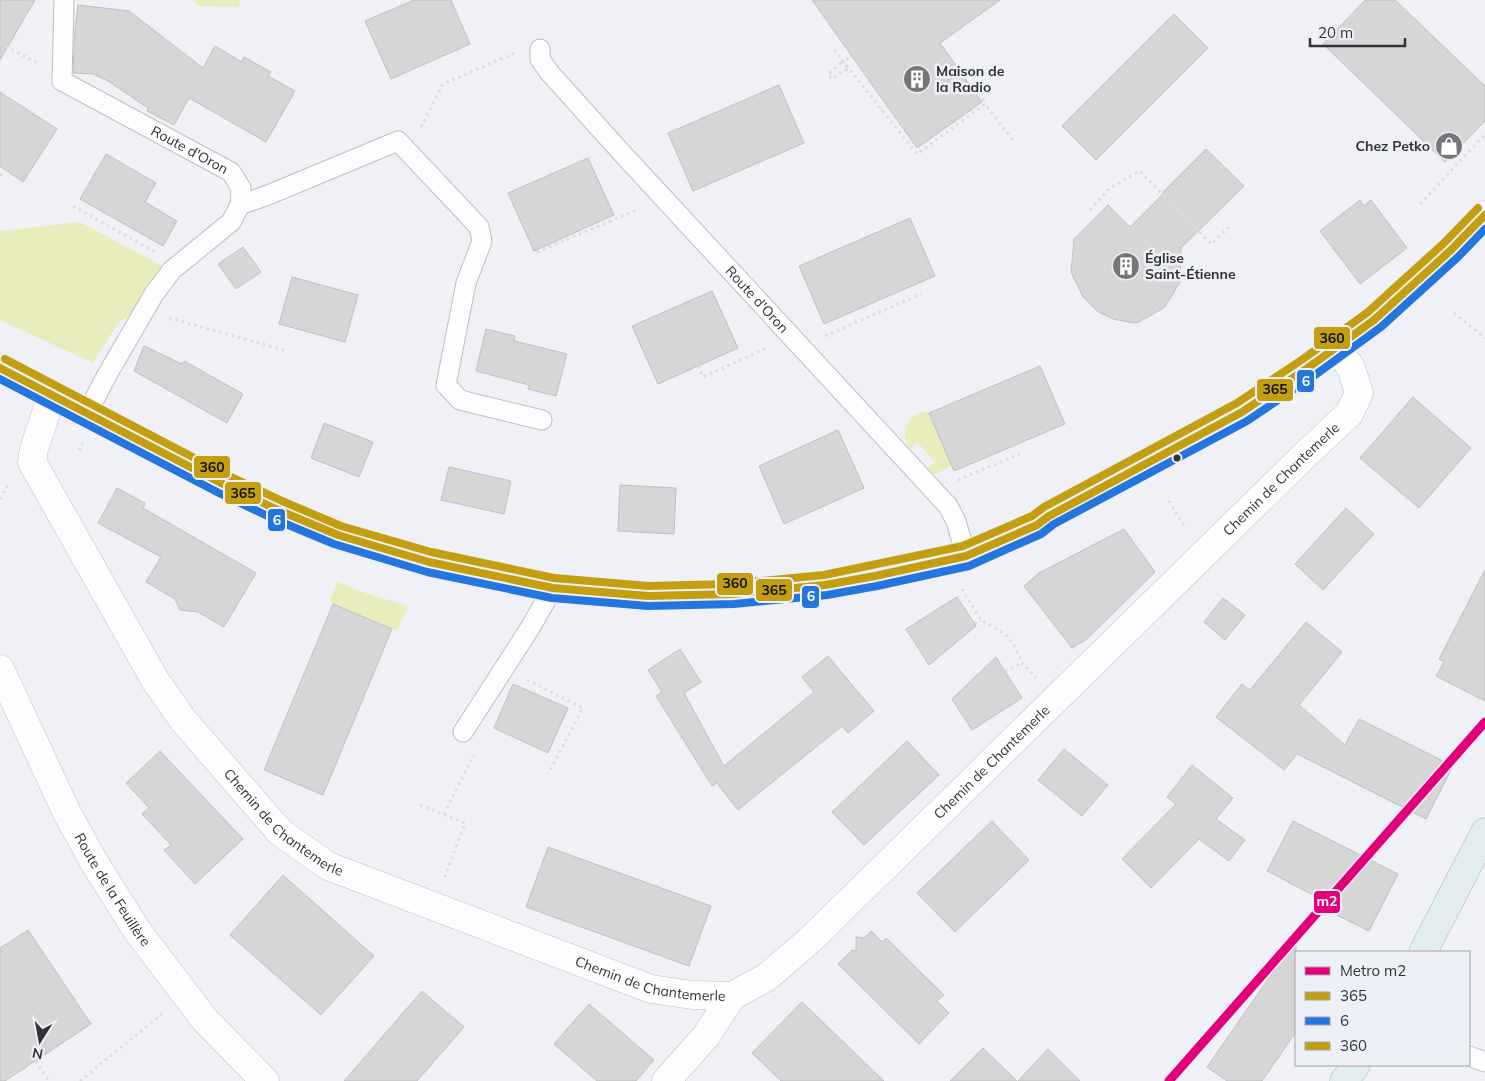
<svg xmlns="http://www.w3.org/2000/svg" width="1485" height="1081" viewBox="0 0 1485 1081" font-family="Mulish,sans-serif">
<style>
.green{fill:#e9ecbb}
.building{fill:#d7d6d7;stroke:#c1c0c1}
.lines{fill:none;stroke-linecap:round;stroke-linejoin:round}
.lane-casing{stroke:#bebfc3;stroke-width:21}
.street-casing{stroke:#bebfc3;stroke-width:29}
.secondary-casing{stroke:#bebfc3;stroke-width:29}
.primary-casing{stroke:#a2b8b8;stroke-width:29}
.path{stroke:#dcdcdc;stroke-width:3;stroke-dasharray:2.5 4;stroke-linecap:butt}
.lane{stroke:#fdfdfe;stroke-width:19}
.street{stroke:#fdfdfe;stroke-width:28}
.secondary{stroke:#fdfdfe;stroke-width:28}
.primary{stroke:#e2eeee;stroke-width:28}
.path-bridge{stroke:#dcdcdc;stroke-width:3;stroke-dasharray:2.5 4;stroke-linecap:butt}
.bus-1-casing{stroke:#eef0f8;stroke-width:11}
.bus-2-casing{stroke:#eef0f8;stroke-width:11}
.bus-3-casing{stroke:#eef0f8;stroke-width:11}
.bus-1{stroke:#c29e10;stroke-width:8}
.bus-2{stroke:#2475dc;stroke-width:8}
.bus-3{stroke:#c29e10;stroke-width:8}
.metro-1-casing{stroke:#eef0f8;stroke-width:12}
.metro-1{stroke:#e2007a;stroke-width:9}
.bus-dot{fill:#343437;stroke:#eef0f8;stroke-width:2}
.labels{text-anchor:middle;stroke-width:5;stroke-linejoin:round;paint-order:stroke}
.poi-label{font-size:14px;font-weight:bold;fill:#343437;stroke:#eef0f8;text-anchor:start}
.street-label{font-size:14px;fill:#343437;stroke:#eef0f8}
.line-badge{stroke:#eef0f8;stroke-width:2}
.badge-label{font-size:14px;text-anchor:middle;font-weight:bold;fill:#fff}
.pale-badge-label{font-size:14px;text-anchor:middle;font-weight:bold;fill:#111}
</style>
<rect width="100%" height="100%" fill="#f0f1f6"/>
<!-- green -->
<path class="green" d="M194,0h46l-1,7 -42,-1z
M80,222l82,44 -28,47 -16,10 -25,40 -93,-43v-89z
M926,411l3,2 23,52 -15,9h-3l-6,-6 7,-6 -18,-20 -6,7c-9,-9 -8,-26 3,-33 4,-3 8,-4 12,-5z
M337,582l31,12 40,12 -11,25 -67,-29z"/>
<!-- building -->
<path class="building" d="M0,0h35l-35,60z
M414,0h37l19,44 -79,35 -26,-58z
M812,0h188l-60,43 42,59 -65,46z
M1365,0h30l90,86v35l-40,41 -122,-118z
M78,5l51,6 74,57 12,-22 27,16 2,-5 27,15 -3,4 27,15 -29,51 -77,-44 -15,27 -27,-14 1,-3 -40,-27 -15,-7 -20,-1 2,-45z
M1174,14l34,34 -112,112 -34,-34z
M779,85l25,58 -111,48 -25,-58z
M0,92l57,37 -34,53 -23,-16z
M1206,149l38,37 -63,62 -1,34 -15,25 -26,15 -6,1 -20,-4 -16,-8 -14,-14 -12,-25 3,-33 34,-34 22,22 34,-34 -1,-1z
M106,154l50,29 -11,19 32,19 -14,25 -83,-47z
M588,158l26,57 -80,36 -26,-58z
M1360,200l4,6 7,-6 36,48 -47,36 -40,-53z
M910,218l25,58 -111,48 -25,-58z
M243,247l18,25 -25,17 -18,-25z
M292,277l66,18 -13,47 -66,-18z
M712,291l26,57 -80,36 -26,-58z
M486,329l29,7 -1,5 53,13 -11,42 -28,-7 1,-4 -53,-14z
M144,346l38,18 2,-3 59,33 -16,29 -93,-52z
M1040,366l25,58 -111,47 -25,-58z
M1413,397l58,51 -52,60 -59,-50z
M324,423l49,19 -14,35 -48,-19z
M838,430l26,58 -80,36 -25,-58z
M449,467l62,14 -7,33 -63,-14z
M620,485l56,3 -2,46 -56,-3z
M117,488l28,15 -2,5 113,65 -32,54 -26,-15 -18,-2 -5,-11 -29,-17 15,-25 -63,-34z
M1346,508l28,26 -51,56 -28,-26z
M1124,529l31,43 -68,67 -15,9 -48,-62 15,-13z
M1485,570v131l-49,-25 8,-14 -5,-3z
M957,597l19,29 -47,39 -23,-36z
M1223,598l22,17 -20,25 -21,-18z
M333,604l59,25 -69,166 -59,-25z
M1306,622l36,30 -43,53 46,40 14,-26 94,47 -27,53 -129,-65 -13,16 -68,-53 26,-33 8,6z
M680,649l21,33 -17,11 40,73 90,-74 -12,-15 26,-21 46,55 -26,22 -6,-7 -104,84 -21,-27 -5,3 -56,-90 6,-4 -14,-22z
M996,657l26,41 -50,32 -20,-31z
M513,684l55,24 -20,45 -54,-25z
M907,741l32,34 -75,70 -32,-33z
M1064,749l44,36 -26,31 -44,-36z
M160,751l83,88 -48,45 -31,-34 7,-5 -29,-31 7,-6 -23,-25z
M1192,765l41,33 -17,21 29,21 -16,21 -30,-22 -48,49 -29,-29 54,-55 -9,-7z
M992,821l37,39 -74,72 -38,-39z
M1293,821l105,53 -29,57 -38,-19 3,-6 -67,-35z
M548,847l163,59 -22,60 -163,-59z
M283,875l91,81 -53,59 -91,-80z
M28,930l63,94 -86,57h-5v-133z
M871,931l11,11 4,-4 58,57 -7,6 12,12 -30,31 -81,-80 14,-14 4,1v-14l8,1z
M1296,939v93l-34,49h-35l-20,-14z
M422,991l42,36 -47,54h-73z
M802,1002l82,79h-103l-29,-28z
M589,1004l65,56 -18,21h-39l-43,-37z
M983,1048l34,33h-67z
M1048,1049l32,32h-62z"/>
<g class="lines">
<!-- lane casing -->
<g class="lane-casing">
<g id="lane">
<path id="s1" d="M64,0l-2,81 169,91 10,16 -1,17 -9,17 -59,48 -18,24 -47,81 -20,38"/>
<path id="s2" d="M540,49v10l9,13 71,79 328,355 8,15 10,35"/>
<path d="M240,205l28,-10 130,-54 81,86 3,14 -16,42 -20,102 14,15 82,20"/>
<path d="M463,732l67,-104 23,-40"/>
<path d="M1469,1056l16,6"/>
</g>
</g>
<!-- street casing -->
<g class="street-casing">
<g id="street">
<path id="s3" d="M52,395l-18,54 -2,13 123,218 28,40 97,112 48,34 323,123 41,6 40,1 35,-19 43,-37 495,-485 44,-41 10,-21 -8,-25 -14,-21"/>
<path d="M666,1081l40,-45 26,-40"/>
</g>
</g>
<!-- secondary casing -->
<g class="secondary-casing">
<g id="secondary">
<path d="M0,368l223,116 55,26 60,25 91,27 124,26 95,8 85,-2 92,-9 50,-9 91,-20 71,-31 12,-9 193,-104 67,-45 65,-47 77,-70 34,-35"/>
<path id="s4" d="M0,669l67,144 27,49 44,70 67,88 60,61"/>
</g>
</g>
<!-- primary casing -->
<g class="primary-casing">
<path id="primary" d="M1423,952l62,-120
M1344,1081l12,-16"/>
</g>
<!-- path -->
<path class="path" d="M0,43l37,20
M834,50l83,104 68,-50 28,36
M841,63l-13,11 4,5 17,-11
M975,81l10,23
M421,127l22,-43 72,-31
M0,176l4,-6
M1420,204l65,-70
M73,206l82,46
M1090,210l20,-22 30,-17 71,73 18,-17
M537,252l102,-43
M1454,313l31,25
M169,318l119,33
M825,336l96,-42
M698,366l5,11 64,-29
M79,450l4,-7
M958,480l64,-27
M0,499l9,-17
M1169,501l17,28
M962,589l19,31 24,14 9,11 8,18 14,15
M975,624l6,-4
M1005,671l17,-8
M527,680l56,28 -35,66
M420,805l45,18 -21,56
M444,814l30,-59
M36,1061l13,20
M80,1081l83,-68"/>
<!-- lane -->
<use href="#lane" class="lane"/>
<!-- street -->
<use href="#street" class="street"/>
<!-- secondary -->
<use href="#secondary" class="secondary"/>
<!-- primary -->
<use href="#primary" class="primary"/>
<!-- path-bridge -->
<path class="path-bridge" d="M841,63l11,-7"/>
<!-- bus-1 casing -->
<g class="bus-1-casing">
<path id="bus-1" d="M0,368l223,116 55,26 60,25 91,27 124,26 95,8 85,-2 92,-9 50,-9 91,-20 71,-31 12,-9 193,-104 67,-45 65,-47 77,-70 34,-35"/>
</g>
<!-- bus-2 casing -->
<g class="bus-2-casing">
<path id="bus-2" d="M0,379l219,114 55,26 60,25 93,28 125,26 96,8 86,-2 93,-9 50,-9 92,-20 72,-32 13,-10 193,-103 68,-46 66,-48 77,-70 27,-28"/>
</g>
<!-- bus-3 casing -->
<g class="bus-3-casing">
<path id="bus-3" d="M5,359l222,116 55,26 59,25 90,26 123,26 94,8 84,-2 92,-9 139,-29 69,-30 12,-9 193,-104 66,-44 65,-47 76,-69 34,-35"/>
</g>
<!-- bus-1 -->
<use href="#bus-1" class="bus-1"/>
<!-- bus-2 -->
<use href="#bus-2" class="bus-2"/>
<!-- bus-3 -->
<use href="#bus-3" class="bus-3"/>
<!-- metro-1 casing -->
<g class="metro-1-casing">
<path id="metro-1" d="M1169,1081l316,-359"/>
</g>
<!-- metro-1 -->
<use href="#metro-1" class="metro-1"/>
</g>
<!-- icons -->
<defs>
<g id="building-disc" transform="scale(1.4375)"><circle r="9.5" fill="#76767a" stroke="#eef0f8"/><path d="M-4-6H4V6H1V3H-1V6H-4ZM-2.5-4.3h1.7v1.8h-1.7ZM.8-4.3h1.7v1.8H.8ZM-2.5-1h1.7V.8h-1.7ZM.8-1h1.7V.8H.8Z" fill="#fff"/></g>
<g id="shop-disc" transform="scale(1.4375)"><circle r="9.5" fill="#76767a" stroke="#eef0f8"/><path d="M-5-2.5h2.3a2.7 3.5 0 0 1 5.4 0H5L5.5 6h-11ZM-1.5-2.5h3a1.5 2.3 0 0 0-3 0Z" fill="#fff"/></g>
</defs>
<g fill-rule="evenodd">
<use href="#building-disc" x="917" y="79"/>
<use href="#shop-disc" x="1449" y="146"/>
<use href="#building-disc" x="1126" y="266"/>
</g>
<!-- markers -->
<circle class="bus-dot" cx="1177" cy="458" r="4.5"/>
<g class="labels">
<!-- poi labels -->
<g class="poi-label">
<text x="936" y="76">Maison de<tspan x="936" dy="16">la Radio</tspan></text>
<text x="1430" y="151" text-anchor="end">Chez Petko</text>
<text x="1145" y="263">Église<tspan x="1145" dy="16">Saint-Étienne</tspan></text>
</g>
<!-- street labels -->
<g class="street-label">
<text dy="5" stroke="none"><textPath href="#s1" startOffset="226">Route d'Oron</textPath></text>
<text dy="5" stroke="none"><textPath href="#s2" startOffset="334">Route d'Oron</textPath></text>
<text dy="5" stroke="none"><textPath href="#s3" startOffset="1759">Chemin de Chantemerle</textPath></text>
<text dy="5" stroke="none"><textPath href="#s3" startOffset="1354">Chemin de Chantemerle</textPath></text>
<text dy="5" stroke="none"><textPath href="#s3" startOffset="514">Chemin de Chantemerle</textPath></text>
<text dy="5" stroke="none"><textPath href="#s4" startOffset="248">Route de la Feuillère</textPath></text>
<text dy="5" stroke="none"><textPath href="#s3" startOffset="919">Chemin de Chantemerle</textPath></text>
</g>
</g>
<g class="line-badge">
<rect x="1313" y="326" width="38" height="24" rx="5" fill="#c29e10"/>
<rect x="1296" y="369" width="19" height="24" rx="5" fill="#2475dc"/>
<rect x="1256" y="378" width="38" height="24" rx="5" fill="#c29e10"/>
<rect x="193" y="455" width="38" height="24" rx="5" fill="#c29e10"/>
<rect x="224" y="481" width="38" height="24" rx="5" fill="#c29e10"/>
<rect x="267" y="508" width="19" height="24" rx="5" fill="#2475dc"/>
<rect x="716" y="572" width="38" height="24" rx="5" fill="#c29e10"/>
<rect x="755" y="578" width="38" height="24" rx="5" fill="#c29e10"/>
<rect x="801" y="585" width="19" height="24" rx="5" fill="#2475dc"/>
<rect x="1313" y="890" width="28" height="24" rx="5" fill="#e2007a"/>
</g>
<g class="badge-label">
<text x="1306" y="386">6</text>
<text x="277" y="525">6</text>
<text x="811" y="601">6</text>
<text x="1327" y="906">m2</text>
</g>
<g class="pale-badge-label">
<text x="1332" y="343">360</text>
<text x="1275" y="394">365</text>
<text x="212" y="472">360</text>
<text x="243" y="498">365</text>
<text x="735" y="588">360</text>
<text x="774" y="595">365</text>
</g>
<!-- legend -->
<rect x="1295" y="951" width="175" height="115" fill="#eef0f8" stroke="#a4a5ab"/>
<rect x="1305" y="967" width="25" height="8" fill="#e2007a" stroke="#a4a5ab"/>
<text x="1340" y="976" font-size="15" fill="#343437">Metro m2</text>
<rect x="1305" y="992" width="25" height="8" fill="#c29e10" stroke="#a4a5ab"/>
<text x="1340" y="1001" font-size="15" fill="#343437">365</text>
<rect x="1305" y="1017" width="25" height="8" fill="#2475dc" stroke="#a4a5ab"/>
<text x="1340" y="1026" font-size="15" fill="#343437">6</text>
<rect x="1305" y="1042" width="25" height="8" fill="#c29e10" stroke="#a4a5ab"/>
<text x="1340" y="1051" font-size="15" fill="#343437">360</text>
<!-- north arrow -->
<g transform="translate(40 1041) rotate(191)" stroke="#eef0f8" stroke-width="4" paint-order="stroke">
<path d="M0-4L9 19L0 12L-9 19Z" fill="#343437"/>
<text y="-8" font-size="14" font-weight="bold" text-anchor="middle" fill="#343437">N</text>
</g>
<!-- scale -->
<path d="M1310 38v8h95v-8" fill="none" stroke="#343437" stroke-width="2.5"/>
<text x="1318" y="38" font-size="15" fill="#343437" stroke="#eef0f8" stroke-width="4" paint-order="stroke">20 m</text>
</svg>
